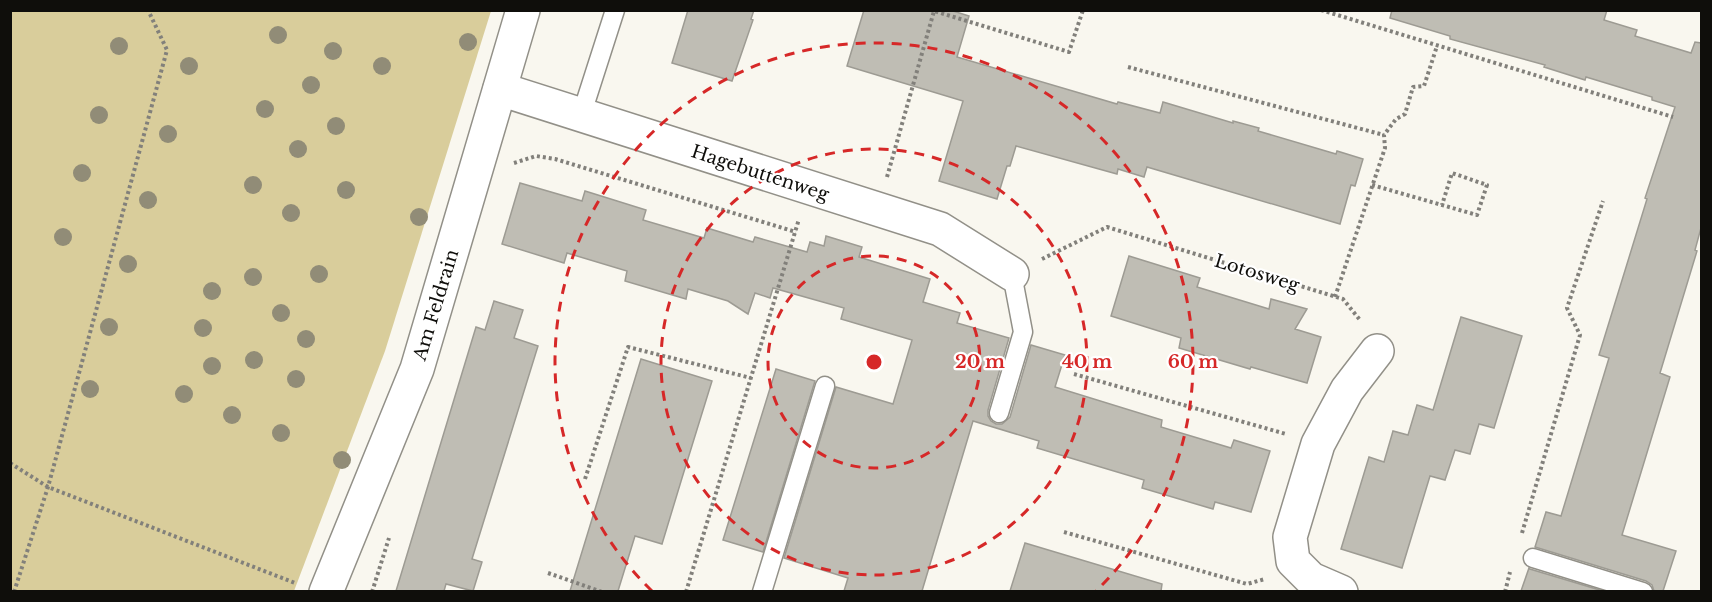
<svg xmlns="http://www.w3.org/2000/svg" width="1712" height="602" viewBox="0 0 1712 602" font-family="'Libre Baskerville',serif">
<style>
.green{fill:#d9cd9b}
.building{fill:#bfbdb4;stroke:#9d9b93;stroke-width:1.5}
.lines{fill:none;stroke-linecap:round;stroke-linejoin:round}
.lane-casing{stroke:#929088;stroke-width:21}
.street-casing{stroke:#929088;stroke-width:36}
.secondary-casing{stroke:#929088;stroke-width:36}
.path{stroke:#82807b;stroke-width:4;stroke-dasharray:3 3;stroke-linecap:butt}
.lane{stroke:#fff;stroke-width:18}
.street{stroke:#fff;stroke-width:33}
.secondary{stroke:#fff;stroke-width:33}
.tree{fill:#918c77}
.ring{fill:none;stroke:#d62828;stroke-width:3;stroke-dasharray:10 8}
.labels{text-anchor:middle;stroke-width:4.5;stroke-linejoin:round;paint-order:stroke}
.street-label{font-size:18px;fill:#0f0e0b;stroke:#fff}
.centre{fill:#d62828;stroke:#fff;stroke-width:3}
.ring-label{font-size:18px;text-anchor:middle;font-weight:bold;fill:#d62828;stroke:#fff;stroke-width:4.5;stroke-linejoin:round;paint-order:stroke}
</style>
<rect width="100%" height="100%" fill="#f9f7ef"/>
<!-- green -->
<path class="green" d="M10,11h481l-106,340 -91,240h-283z"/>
<!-- building -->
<path class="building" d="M688,10h66l-3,9 2,1 -21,61 -60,-18z
M864,10h86l19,6 -12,41 160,47 1,-2 42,11 3,-11 70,21v-2l26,7 -1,3 78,23 1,-3 26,8 -8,27 -4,-1 -11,39 -193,-57 -3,10 -26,-8 -1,5 -101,-28 -6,20h-3l-10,33 -58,-18 24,-80 -116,-35z
M1392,10h215l-3,10 33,10 -2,6 56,17 4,-11 6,1v185l-6,22 2,1 -37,122 10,4 -48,158 54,16 -13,40h-9l-2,-6 -6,-4 -111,-34 11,-35 15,4 48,-158 -10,-3 48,-156 -2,-1 30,-91 -23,-7v-3l-66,-20 -1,3 -41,-13 1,-2 -95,-26v-3l-60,-18z
M520,183l62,18 3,-10 61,19 -3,10 61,18 3,-10 46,14 2,-5 52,15 3,-10 14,4 2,-10 36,11 -3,10 71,22 -7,23 37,11 -3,10 52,15 -21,72v6l3,5 5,3h6l8,-7 21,-72 34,10 -10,32 107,33 -1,7 70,21 3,-8 36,11 -19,61 -36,-10 -2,7 -71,-21 2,-8 -107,-32 2,-7 -66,-20 -51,170h-78l4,-13 -64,-20 52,-171 57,17 19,-64 -71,-21 3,-11 -71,-20 -3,10 -15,-5 -7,21 -20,-13 -40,-12 -2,10 -61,-18 2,-10 -60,-18 -3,10 -62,-19z
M1129,256l71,22 -3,9 72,22 2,-10 36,10 -12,20 26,8 -14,46 -56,-16 -1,2 -71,-21 2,-10 -70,-22z
M494,301l29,9 -9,28 24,8 -66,213 10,3 -9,29 -27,-7 -2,7h-48l80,-264 9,3z
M1461,317l61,19 -28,92 -15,-4 -9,30 -15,-4 -10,30 -15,-4 -28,92 -61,-19 28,-92 15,5 9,-31 15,4 9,-30 16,5z
M641,359l71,22 -30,97 -20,66 -27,-8 -17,55h-48z
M776,369l39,12 -52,171 -40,-12z
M1025,543l137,41 -1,7h-151z
M1529,568l1,1 73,22h-82z"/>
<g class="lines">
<!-- lane casing -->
<g class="lane-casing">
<path id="lane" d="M581,116l34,-106
M999,413l24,-81 -11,-58
M1533,558l110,34
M762,592l63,-206"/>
</g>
<!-- street casing -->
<g class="street-casing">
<path id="street" d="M500,89l440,140 72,45
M1341,592l-30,-13 -18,-18 -3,-24 28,-93 29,-54 30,-39"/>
</g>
<!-- secondary casing -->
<g class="secondary-casing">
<path id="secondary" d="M326,592l91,-223 106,-359"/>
</g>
<!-- path -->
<path class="path" d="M1321,10l352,107
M1128,67l256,68
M514,163l22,-7 19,3 241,73
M887,177l47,-166 135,41 14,-42
M1372,185l105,30 10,-30 -35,-12 -10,32
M1042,259l65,-32 236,72 17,21
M1335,297l50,-149 -1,-13 12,-16 9,-5 8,-27 11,-1 13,-40
M1074,374l212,60
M10,463l38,24 247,96
M585,479l43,-132 123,31
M1064,532l183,52 18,-5
M1522,533l58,-198 -13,-27 36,-107
M548,573l54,19
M14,592l34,-105 119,-437 -19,-40
M372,592l17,-54
M686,592l113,-373
M1505,592l5,-20"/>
<!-- lane -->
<use href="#lane" class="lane"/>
<!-- street -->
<use href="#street" class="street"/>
<!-- secondary -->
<use href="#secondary" class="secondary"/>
</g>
<!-- trees -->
<g class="tree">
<circle cx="278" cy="35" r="9"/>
<circle cx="468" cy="42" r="9"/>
<circle cx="119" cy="46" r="9"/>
<circle cx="333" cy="51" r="9"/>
<circle cx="189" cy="66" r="9"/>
<circle cx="382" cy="66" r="9"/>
<circle cx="311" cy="85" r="9"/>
<circle cx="265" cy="109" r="9"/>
<circle cx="99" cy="115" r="9"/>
<circle cx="336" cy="126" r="9"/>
<circle cx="168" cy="134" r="9"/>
<circle cx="298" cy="149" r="9"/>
<circle cx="82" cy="173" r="9"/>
<circle cx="253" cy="185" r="9"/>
<circle cx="346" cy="190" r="9"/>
<circle cx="148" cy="200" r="9"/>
<circle cx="291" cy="213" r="9"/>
<circle cx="419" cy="217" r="9"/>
<circle cx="63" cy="237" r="9"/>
<circle cx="128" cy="264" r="9"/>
<circle cx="319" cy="274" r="9"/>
<circle cx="253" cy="277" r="9"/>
<circle cx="212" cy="291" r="9"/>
<circle cx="281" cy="313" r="9"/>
<circle cx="109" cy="327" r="9"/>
<circle cx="203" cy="328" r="9"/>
<circle cx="306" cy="339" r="9"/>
<circle cx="254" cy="360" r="9"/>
<circle cx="212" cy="366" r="9"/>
<circle cx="296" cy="379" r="9"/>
<circle cx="90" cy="389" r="9"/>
<circle cx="184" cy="394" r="9"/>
<circle cx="232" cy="415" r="9"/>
<circle cx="281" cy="433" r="9"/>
<circle cx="342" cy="460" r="9"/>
</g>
<!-- distance rings -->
<g class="ring">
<circle cx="874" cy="362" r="106"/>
<circle cx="874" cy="362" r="213"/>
<path d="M652 591A319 319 0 1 1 1096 591"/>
</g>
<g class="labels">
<!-- street labels -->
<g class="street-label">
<text transform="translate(760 173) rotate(18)" y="6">Hagebuttenweg</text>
<text transform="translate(1257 273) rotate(17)" y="6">Lotosweg</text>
<text transform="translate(436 305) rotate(-73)" y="6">Am Feldrain</text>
</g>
</g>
<circle cx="874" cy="362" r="9" class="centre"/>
<g class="ring-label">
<text x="980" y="368">20 m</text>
<text x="1087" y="368">40 m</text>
<text x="1193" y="368">60 m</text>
</g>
<!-- border -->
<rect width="1712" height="602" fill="none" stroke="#0f0e0b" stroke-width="24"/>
</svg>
